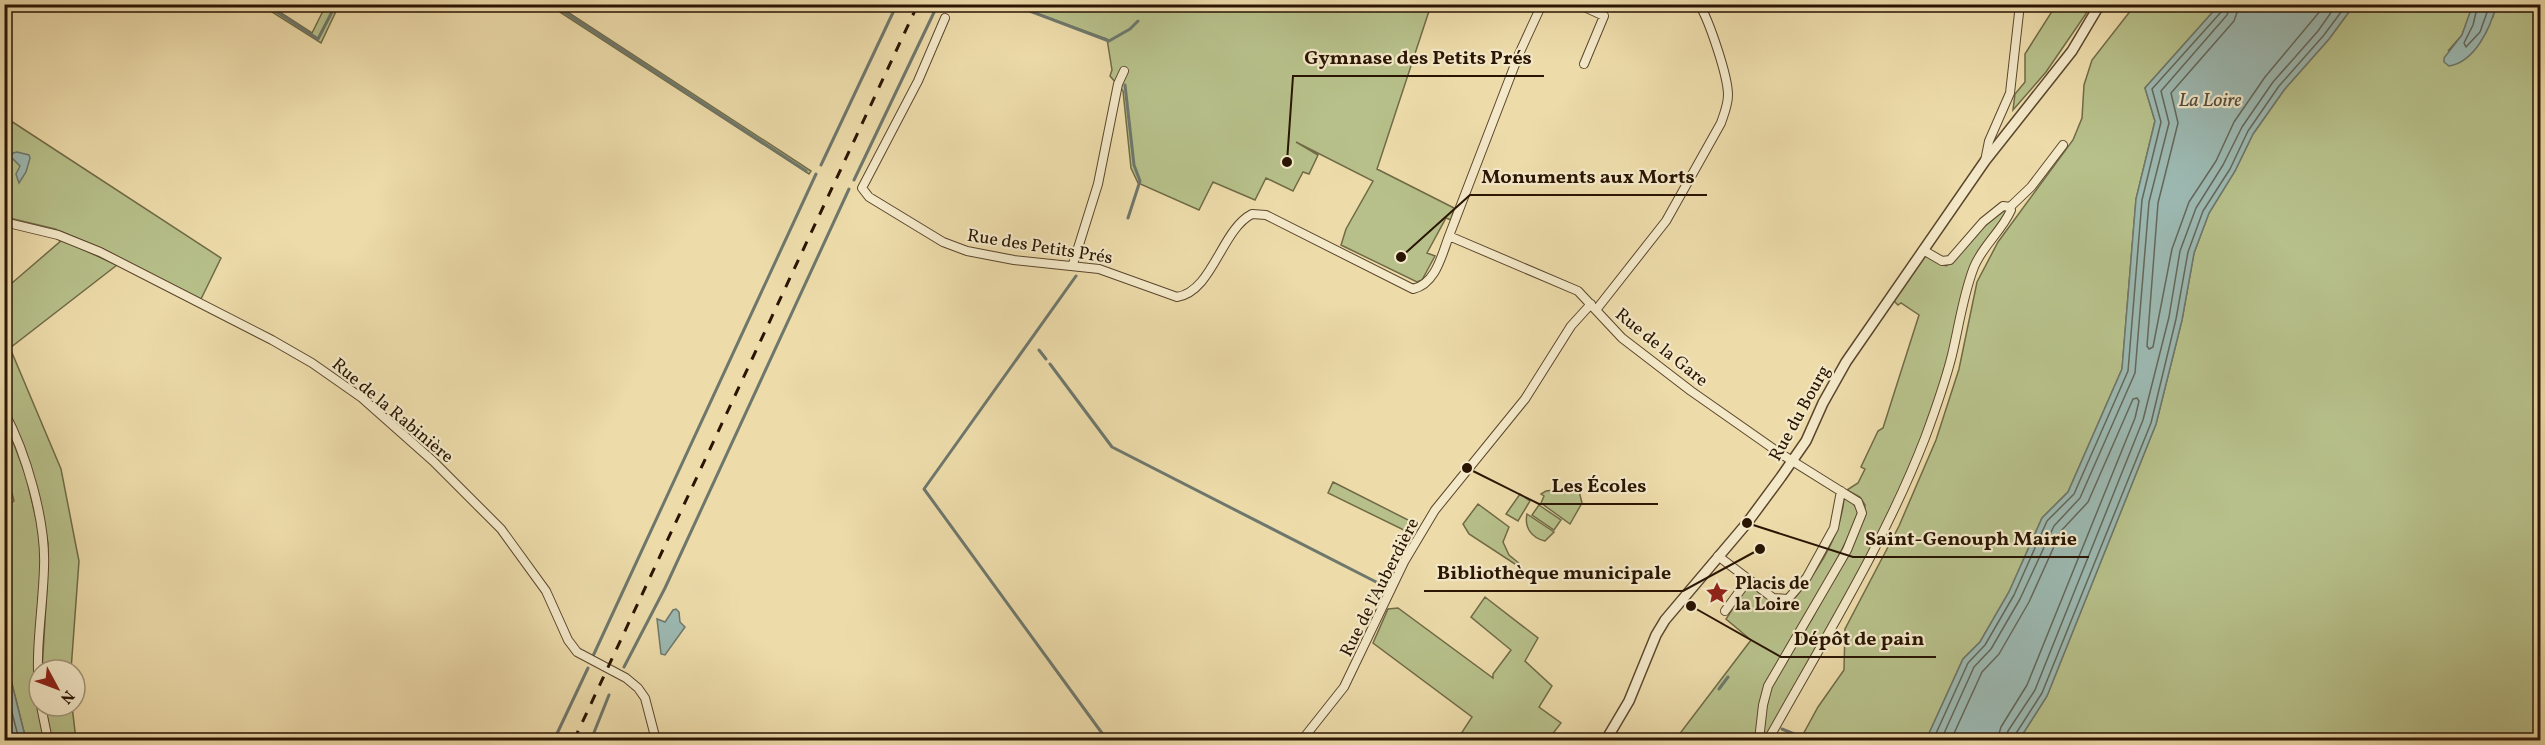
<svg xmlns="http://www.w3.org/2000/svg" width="2545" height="745" viewBox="0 0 2545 745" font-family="Vollkorn,serif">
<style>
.green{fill:#b7c08a;stroke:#706a46;stroke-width:1.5}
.water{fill:#9cb9b2;stroke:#6e776c;stroke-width:1.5}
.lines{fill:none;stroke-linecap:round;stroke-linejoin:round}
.shore{stroke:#63675a;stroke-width:1.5}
.stream{stroke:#6e776c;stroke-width:3}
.minor-casing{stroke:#5b462d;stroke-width:10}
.tertiary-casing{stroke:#5b462d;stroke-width:12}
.minor{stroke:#f3e8c8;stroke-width:8}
.tertiary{stroke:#f3e8c8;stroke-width:9}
.rail{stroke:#2a1503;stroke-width:3;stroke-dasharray:10 10;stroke-linecap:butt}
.labels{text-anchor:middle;stroke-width:4.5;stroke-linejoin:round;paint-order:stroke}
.street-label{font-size:18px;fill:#2a1503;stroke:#f3e8c8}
.poi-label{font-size:18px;font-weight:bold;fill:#2a1503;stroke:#f3e8c8;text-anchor:start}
.water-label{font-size:20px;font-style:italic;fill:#524e40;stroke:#f3e8c8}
.leader{fill:none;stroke:#2a1503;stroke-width:2}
.callout-dot{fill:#2a1503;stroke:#f3e8c8;stroke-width:2}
.callout-label{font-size:20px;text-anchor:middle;font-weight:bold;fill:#2a1503;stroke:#f3e8c8;stroke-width:4.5;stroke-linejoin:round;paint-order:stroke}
</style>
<rect width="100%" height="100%" fill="#eddbaa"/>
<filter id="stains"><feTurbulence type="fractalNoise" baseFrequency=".00333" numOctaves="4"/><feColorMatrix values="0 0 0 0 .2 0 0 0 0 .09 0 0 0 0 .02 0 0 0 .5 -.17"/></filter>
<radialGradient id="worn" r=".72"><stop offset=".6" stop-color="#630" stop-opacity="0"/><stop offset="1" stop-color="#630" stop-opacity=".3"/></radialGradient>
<!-- green -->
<path class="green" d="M261,5h8l43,28 14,-28h13l-18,38z
M549,5h8l254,166 -2,3z
M1014,5h417l-54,164 77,39 -3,12 -5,-2 -19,35 8,3 -13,24 -5,2 -76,-37 5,-16 27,-48 -77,-39 22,13 -9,19 -6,-2 -10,19 -27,-13 -11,22 -42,-18 -14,28 -61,-27 -7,-15 -8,-77 -13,-15 2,-6 -5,-31z
M2056,5h36l-46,67 -33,38 2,-16 10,-12v-28z
M2135,5h84l-74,83 10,33 -19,78 -14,170 -54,123 -26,26 -33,74 -29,50 -17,17 -37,81h-126l18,-33 26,-37 1,-41 54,-103 37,-86 23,-71 18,-87 21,-40 75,-102 9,-22 2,-33 8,-25z
M2354,5h119l-11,30 -14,16 45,-34 3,-12h44v726l-7,9h-514l28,-44 109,-272 26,-104 12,-67 15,-40 26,-42 18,-37 31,-44 45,-51z
M11,121l210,137 -20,41 -98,-50 -48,-20 -50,-12v-81z
M2000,209l8,1 -24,34 -48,159 -21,54 -42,90 -108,193h-4l4,-34 9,-26 38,-61 52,-100 1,-14 -5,-8 -13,-7 11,-7 7,-14 -4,-2 17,-36 5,-3 36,-113 -18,-12 -3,2 -4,-4 1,-3 28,-41 4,-1 19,10 6,-4 6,-9z
M62,240l55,25 -107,83 51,121 15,77 3,15 -8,109h-29l5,-83 1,-44 -6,-30 -28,-89 -9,-20v-115z
M4,418l22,58 15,64v42l-3,17 -3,80 9,61h-18l-21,-84v-149l9,-6 -9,-33z
M1333,482l85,43 -6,9 -84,-41z
M1572,488l7,3 3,12 -12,21 -29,-21 3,-7 -3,-2 5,-3z
M1520,494l10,7 -12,20 -12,-7z
M1848,497l10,13 -1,10 -56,109 -36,58 -9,53h-81l76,-100 -25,-21 20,-31 5,-1 33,23c28,-30 56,-69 60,-111z
M1478,504l31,23 -6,15 6,13 11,9 -2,2 -49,-32 -6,-10z
M1539,505l22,15 -7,10 -22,-15z
M1527,514l27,18 -9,9c-13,-3 -21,-13 -18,-27z
M1485,597l53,41 -13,23 27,25 -13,21 22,16 -13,17h-91l15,-23 -99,-74 15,-34 10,-1 95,70v-4l18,-24 -40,-33z
M45,706h27l4,34h-25z"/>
<!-- water -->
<path class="water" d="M2473,4l23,1c-5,22 -21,57 -47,61l-5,-4v-4l18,-23z
M2219,5h135l-25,34 -45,51 -31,44 -18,37 -26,42 -15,40 -12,67 -26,104 -109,272 -28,44h-93l37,-81 17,-17 29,-50 33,-74 26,-26 54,-123 14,-170 19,-78 -10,-33z
M17,152l12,3 1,3 -4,14 -7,11 -3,-9 4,-8 -9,-9 2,-4z
M676,609l3,3 1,10 5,5 -20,28 -4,-1 -4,-35 8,3 8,-12z
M5,656l21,84h-21z"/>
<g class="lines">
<!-- shore -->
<path class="shore" d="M2240,4l-6,17 -63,72 7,30 -20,80 -11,143 2,3 4,-2 19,-98 17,-47 27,-41 18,-39 31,-45 61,-73
M2478,4l-5,21 -9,18 2,4 14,-15 10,-28
M4,681l15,59
M1933,740l35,-77 17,-18 29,-50 33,-74 27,-27 54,-123 14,-171 19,-78 -9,-33 70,-78 1,-7
M1941,740l33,-73 17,-18 29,-50 34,-73 26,-28 55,-125 14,-171 20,-79 -8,-32 66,-76 4,-11
M1951,740l31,-68 17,-18 30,-52 32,-71 27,-29 45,-103 4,-1 2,3 -4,17 -108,267 -26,42 -4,13
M2006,740l2,-9 27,-41 108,-270 26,-103 11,-66 16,-43 27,-43 19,-38 31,-45 45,-51 19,-27
M2014,740l1,-5 27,-42 109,-270 25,-104 12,-67 15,-41 27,-42 18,-38 31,-45 45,-51 23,-31"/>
<!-- stream -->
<path class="stream" d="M265,4l53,35 18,-35
M552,4l254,167
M1011,4l98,37 21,-12 8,-8
M1125,85l9,80 6,16 -12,37
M821,165l76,-161
M854,180l84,-176
M1076,276l-152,213 183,251
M1039,350l7,9
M1050,364l62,83 272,139
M593,656l223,-482
M624,667l41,-79 184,-399
M1719,689l9,-12
M1782,729l17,7
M554,740l34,-72
M591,740l18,-45"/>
<!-- minor casing -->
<g class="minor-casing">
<path id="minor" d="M1578,4l26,12 -20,48
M945,18l-27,63 -56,107 7,9 74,45 24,9 47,9 85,9 78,28c36,-6 44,-67 75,-83l14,1 147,74c23,-5 29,-35 36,-53l129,55 44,47 69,53 87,61 80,50 4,11 -15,37 -79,136 -5,19 -4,35
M1985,161l4,-20 21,-48 10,-89
M4,222l54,13 42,17 172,88 40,23 50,35 71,63 68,68 45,62 22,49 9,12 49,26 12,10 7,10 11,42
M1449,236l70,-182 23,-50
M1923,250l19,11 8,-1 33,-38 20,-16 7,1 21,-20 32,-42
M1073,264l25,-80 20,-100 6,-13
M1596,310l70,-89 55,-98c3,-9 7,-18 7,-28 0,-19 -19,-75 -29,-91
M4,412c22,40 42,109 40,155 -1,41 -9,82 -5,124
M1718,556l55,42 15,1 19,-22 27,-49 7,-37
M1725,611l23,-31
M41,706l7,34
M1302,740l42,-53 60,-125 31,-52 90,-111 46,-73 20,-22
M1768,740c55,-99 116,-196 157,-302 10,-27 20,-55 27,-83 7,-29 11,-60 22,-88 9,-22 28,-36 37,-57l-1,-3"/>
</g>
<!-- tertiary casing -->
<g class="tertiary-casing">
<path id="tertiary" d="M1606,740l23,-39 27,-66 9,-15 82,-97 34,-46 25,-36 17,-38 23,-41 139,-201 87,-110 28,-47"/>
</g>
<!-- minor -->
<use href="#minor" class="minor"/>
<!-- tertiary -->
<use href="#tertiary" class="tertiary"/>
<!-- rail -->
<path class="rail" d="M574,740l344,-736"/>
</g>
<!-- icons -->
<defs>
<g id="sight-bare" transform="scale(1.8)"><path d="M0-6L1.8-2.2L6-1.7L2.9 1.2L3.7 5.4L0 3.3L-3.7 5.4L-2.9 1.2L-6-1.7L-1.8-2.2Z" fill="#8f2418" stroke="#f3e8c8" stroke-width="2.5" paint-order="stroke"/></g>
</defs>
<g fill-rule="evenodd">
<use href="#sight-bare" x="1717" y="593"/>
</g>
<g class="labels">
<!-- street labels -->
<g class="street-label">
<text transform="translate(1040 246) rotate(9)" y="6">Rue des Petits Prés</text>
<text transform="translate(1662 347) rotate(39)" y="6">Rue de la Gare</text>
<text transform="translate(393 410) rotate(40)" y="6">Rue de la Rabinière</text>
<text transform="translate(1799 413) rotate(-61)" y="6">Rue du Bourg</text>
<text transform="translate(1379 587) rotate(-63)" y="6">Rue de l'Auberdière</text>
</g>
<!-- poi labels -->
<g class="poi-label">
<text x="1735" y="589">Placis de<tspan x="1735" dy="21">la Loire</tspan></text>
</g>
<!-- water labels -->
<g class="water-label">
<text x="2210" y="106">La Loire</text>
</g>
</g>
<!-- callouts -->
<path class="leader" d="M1287 162L1293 76H1544M1401 257L1470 195H1707M1467 468L1539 504H1658M1747 523L1853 557H2089M1760 549L1683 591H1424M1691 606L1781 657H1936"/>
<g class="callout-dot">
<circle cx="1287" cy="162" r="6"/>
<circle cx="1401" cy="257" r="6"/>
<circle cx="1467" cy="468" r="6"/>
<circle cx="1747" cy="523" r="6"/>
<circle cx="1760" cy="549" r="6"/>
<circle cx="1691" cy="606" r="6"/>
</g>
<g class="callout-label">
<text x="1418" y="64">Gymnase des Petits Prés</text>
<text x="1588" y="183">Monuments aux Morts</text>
<text x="1599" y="492">Les Écoles</text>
<text x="1971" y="545">Saint-Genouph Mairie</text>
<text x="1554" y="579">Bibliothèque municipale</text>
<text x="1859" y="645">Dépôt de pain</text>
</g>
<!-- margin -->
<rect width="2545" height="745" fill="none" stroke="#eddbaa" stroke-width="24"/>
<rect x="6" y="6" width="2533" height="733" fill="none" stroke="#2a1503" stroke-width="3"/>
<rect x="12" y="12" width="2521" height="721" fill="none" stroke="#2a1503" stroke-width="1.5"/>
<!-- north arrow -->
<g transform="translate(57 688) rotate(131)"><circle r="28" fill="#f3e8c8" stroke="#a39479" stroke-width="1.5"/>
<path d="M0-4.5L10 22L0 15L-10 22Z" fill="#8f2418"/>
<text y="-9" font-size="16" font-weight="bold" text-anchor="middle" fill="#2a1503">N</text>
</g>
<rect width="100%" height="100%" filter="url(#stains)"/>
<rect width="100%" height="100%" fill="url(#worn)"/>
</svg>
